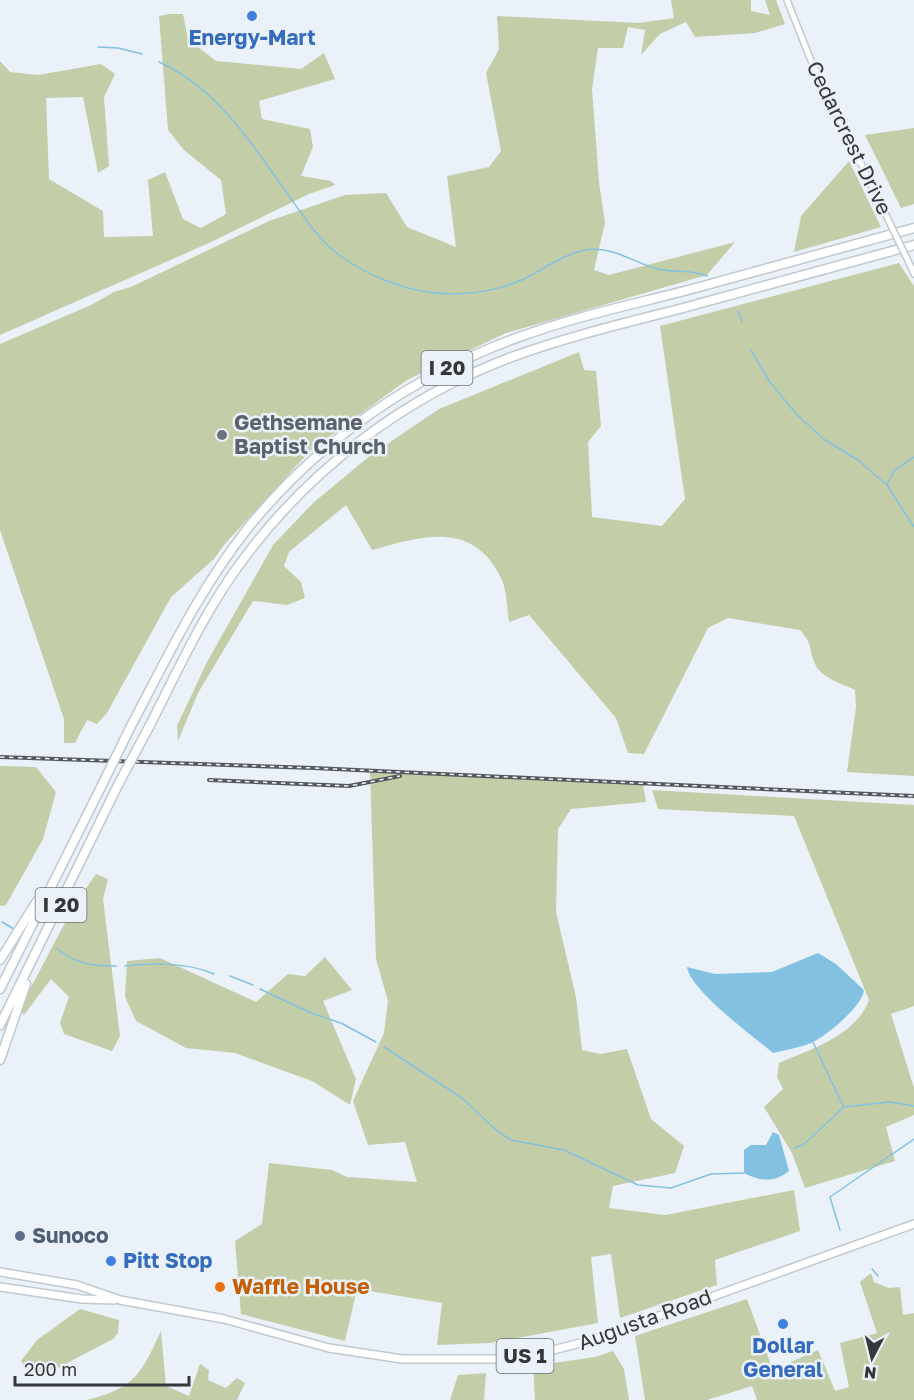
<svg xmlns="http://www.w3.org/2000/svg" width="914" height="1400" viewBox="0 0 914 1400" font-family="'Golos Text',sans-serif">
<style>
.green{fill:#c3cea8}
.water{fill:#83c1e2}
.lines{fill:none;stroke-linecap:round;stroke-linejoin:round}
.stream{stroke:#83c1e2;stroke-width:1.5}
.minor-casing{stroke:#c1c9d0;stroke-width:8}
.major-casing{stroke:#c1c9d0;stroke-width:10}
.highway-casing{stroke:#c1c9d0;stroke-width:11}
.minor{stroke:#fff;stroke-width:5}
.major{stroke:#fff;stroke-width:7}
.highway{stroke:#fff;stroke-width:8}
.rail-casing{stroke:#55585b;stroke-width:4}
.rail{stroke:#eaf1f9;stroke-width:1.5;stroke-dasharray:4.5;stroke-linecap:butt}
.minor-bridge-casing{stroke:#c1c9d0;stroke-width:8;stroke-linecap:butt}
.highway-bridge-casing{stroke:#c1c9d0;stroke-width:11;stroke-linecap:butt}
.minor-bridge{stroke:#fff;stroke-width:5}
.highway-bridge{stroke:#fff;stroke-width:8}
.shop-dot{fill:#3f7fe0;stroke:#eaf1f9;stroke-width:2}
.worship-dot{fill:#6b7280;stroke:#eaf1f9;stroke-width:2}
.service-dot{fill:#5c6f8a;stroke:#eaf1f9;stroke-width:2}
.food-dot{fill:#e8710a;stroke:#eaf1f9;stroke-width:2}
.labels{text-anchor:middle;stroke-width:5;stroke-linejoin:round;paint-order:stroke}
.shield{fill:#eaf1f9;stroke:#6b6f73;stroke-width:1.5}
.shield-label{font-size:20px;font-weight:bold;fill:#35373a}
.shop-label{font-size:21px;font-weight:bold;fill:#366cbe;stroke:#eaf1f9}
.street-label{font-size:21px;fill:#35373a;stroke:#eaf1f9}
.worship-label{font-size:21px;font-weight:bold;fill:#5b616d;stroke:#eaf1f9;text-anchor:start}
.service-label{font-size:21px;font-weight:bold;fill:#4e5e75;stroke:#eaf1f9;text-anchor:start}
.food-label{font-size:21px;font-weight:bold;fill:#c56008;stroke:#eaf1f9;text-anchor:start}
</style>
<rect width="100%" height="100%" fill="#eaf1f9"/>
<!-- green -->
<path class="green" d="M671,0h80v11l19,4 -5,-15h11l9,24 -30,9 -60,4 -9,-15 -26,12 -19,21 4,-25 -17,-3 -5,21h-25l-6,41 7,93 6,41 -11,47 15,5 126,-33 -28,33 -201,58 -99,47 -96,70 -87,95 -10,14 -43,38 -64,116 -10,11 -10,-4 -12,23h-11v-24l-64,-189v-186l91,-39 23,-13 17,-5 138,-66 76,-26 41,-2 21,34 49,20 -9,-71 42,-9 12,-16 -15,-78 13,-24 -2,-33 142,7 35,-5z
M169,14h14l5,25 28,22 85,8 23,-16 11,26 -76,22 3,18 48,10 3,18 -12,29 30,5 4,4 -26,9 -100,49 -209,92v-274l10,11 28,3 63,-11 14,10 -11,23 5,69 -11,7 -15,-76 -37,1 3,81 54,32 1,26 49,-1 -5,-56 17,-8 18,47 18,9 25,-14 -5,-34 -37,-30 -16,-20 -9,-114z
M914,128v76l-13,4 -36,-73z
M849,161l32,66 -87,25 7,-36z
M899,263l15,23v490l-67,-4 9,-65 -1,-17c-12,-6 -34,-12 -40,-26 -7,-16 -1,-18 -15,-34l-72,-12 -20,10 -64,126 -16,-1 -12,-35 -87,-103 -20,7c-2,-13 -2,-30 -7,-42 -28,-61 -80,-44 -130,-30l-26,-45 -57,47 -5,14 17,16 4,16 -18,7 -34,-4 -55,92 -20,48 -1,-15 30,-64 66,-117 40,-42 58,-48 68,-46 140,-57 5,18 12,1 5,55 -13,16 4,75 70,9 23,-27 -25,-173z
M0,766l36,1 20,25 -13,47 -37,66 -6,1z
M370,771l273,13 3,18 -75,7 -13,20 -2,83 20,85 6,53 18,4 27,-5 24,70 33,27 -9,27 -62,13 -4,22 56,7 129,-25 6,41 -85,29 2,25 -97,33 -9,-64 -20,3 7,66 -108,20 -53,2 5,-42 -85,-14 -12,52 -104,-27 -6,-73 27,-17 7,-61 63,7 15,7 70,5 -12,-40 -37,3 -15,-44 31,-68 4,-32 -12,-42z
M652,790l262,15v201l-23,8 23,74v27l-28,12 9,34 -90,27 -13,-35 -28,-46 19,-18 -6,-12 2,-14c33,-14 77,-28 90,-63l-75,-184 -136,-7z
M96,874l12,5 -5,20 17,137 -8,15 -48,-17 -4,-11 9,-26 -18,-18 -27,36 -5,-6c26,-45 46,-93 77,-135z
M325,957l27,33 -29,11 33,78 -6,26 -38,-24 -77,-28 -49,-5 -50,-27 -11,-24 2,-36 33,-3 96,44 32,-28 17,2z
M871,1273l3,9 15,6 11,-1 3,28 11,-2v87h-157l-5,-14 -45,14h-62l-10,-64 112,-37 26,71 45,-20 17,41 14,-4 -9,-44 37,-10 -17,-51z
M80,1309l39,11 -1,13 -5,6 -59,31 -24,5 -9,-14 16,-21z
M161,1331l5,55 23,10 11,-32 9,6 -1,10 18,8 11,-10 8,5 -8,17h-150c48,-12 54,-26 74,-69z
M613,1351l11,18 5,31h-94l-2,-34 62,-9z
M486,1373l-2,27h-34l8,-25z"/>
<!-- water -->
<path class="water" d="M818,953l18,11 28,26c-1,16 -39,47 -53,53 -12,5 -26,7 -38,10 -19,-16 -83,-63 -86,-86l28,7 57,-2z
M773,1132l6,3 10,36c-14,12 -30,10 -45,2v-23l7,-5h15z"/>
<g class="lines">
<!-- stream -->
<path class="stream" d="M98,47l20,1 24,6
M159,62c57,25 93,82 128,131 15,21 31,47 52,62 14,10 32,20 48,26 43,18 95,17 137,-2 20,-10 38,-24 61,-29 26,-5 49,13 73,19 17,4 33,0 49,7
M738,311l4,11
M751,350l18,31 29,35 27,24 33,20 29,25 27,42
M887,484l8,-14 19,-13
M2,922l12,7
M56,948c19,16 36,18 60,18
M125,966c30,-3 61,-4 89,8
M230,976l23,9
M260,989l51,24 30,10 35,19
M813,1042l30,64
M384,1047l78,51 34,32 15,10 53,10 74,35 33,3 40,-14 33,-1
M794,1148l9,-3 41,-38 46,-5 24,4
M840,1230l-10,-33 84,-58
M872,1269l6,7"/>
<!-- minor casing -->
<g class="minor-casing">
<path id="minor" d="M787,0l25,63 73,150
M911,267l3,7"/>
</g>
<!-- major casing -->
<g class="major-casing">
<path id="major" d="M0,1272l77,13 43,15 104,19 105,29 73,11h92l36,-3 62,-16 322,-116
M0,1287l82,12 32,1"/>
</g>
<!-- highway casing -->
<g class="highway-casing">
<path id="highway" d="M131,726c36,-68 69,-138 117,-198 71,-88 167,-154 274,-192 55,-20 113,-32 170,-47 74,-20 148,-40 222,-61
M149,727c29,-57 55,-115 93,-166 67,-91 161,-163 267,-203 57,-21 116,-35 174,-50 77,-21 154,-42 231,-63
M0,960l37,-59
M0,989l103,-206
M0,1025l119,-242
M0,1060l26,-76"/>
</g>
<!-- minor -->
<use href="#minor" class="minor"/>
<!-- major -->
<use href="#major" class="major"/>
<!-- highway -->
<use href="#highway" class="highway"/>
<!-- rail casing -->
<g class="rail-casing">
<path id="rail" d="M0,757l314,11 600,28
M209,780l140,6 51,-10"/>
</g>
<!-- rail -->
<use href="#rail" class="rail"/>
<!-- minor-bridge casing -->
<g class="minor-bridge-casing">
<path id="minor-bridge" d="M885,213l26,54"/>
</g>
<!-- highway-bridge casing -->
<g class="highway-bridge-casing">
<path id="highway-bridge" d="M103,783l28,-57
M119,783l30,-56"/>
</g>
<!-- minor-bridge -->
<use href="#minor-bridge" class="minor-bridge"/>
<!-- highway-bridge -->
<use href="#highway-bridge" class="highway-bridge"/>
</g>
<!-- markers -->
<g class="shop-dot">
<circle cx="252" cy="16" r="6"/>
<circle cx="111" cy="1261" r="6"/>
<circle cx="783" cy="1324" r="6"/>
</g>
<circle class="worship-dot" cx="222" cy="435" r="6"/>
<circle class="service-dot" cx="20" cy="1236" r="6"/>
<circle class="food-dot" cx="220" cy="1287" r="6"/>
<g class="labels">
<!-- shield labels -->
<g class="shield">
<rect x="421.5" y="351" width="51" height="34" rx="4.5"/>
<rect x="35.5" y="888" width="51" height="34" rx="4.5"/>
<rect x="496.5" y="1339" width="57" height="34" rx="4.5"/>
</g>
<g class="shield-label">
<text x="447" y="375">I 20</text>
<text x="61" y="912">I 20</text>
<text x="525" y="1363">US 1</text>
</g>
<!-- shop labels -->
<g class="shop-label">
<text x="252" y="45">Energy-Mart</text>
<text x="123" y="1268" text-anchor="start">Pitt Stop</text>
<text x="783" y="1353">Dollar<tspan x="783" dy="24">General</tspan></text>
</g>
<!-- street labels -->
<g class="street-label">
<text transform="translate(849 138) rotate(64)" y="7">Cedarcrest Drive</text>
<text transform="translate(645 1320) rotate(-20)" y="7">Augusta Road</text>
</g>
<!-- worship labels -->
<g class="worship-label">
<text x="234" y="430">Gethsemane<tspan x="234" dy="24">Baptist Church</tspan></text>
</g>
<!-- service labels -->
<g class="service-label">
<text x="32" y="1243">Sunoco</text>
</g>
<!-- food labels -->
<g class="food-label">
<text x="232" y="1294">Waffle House</text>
</g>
</g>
<!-- north arrow -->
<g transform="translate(872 1358) rotate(187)" stroke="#eaf1f9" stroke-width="4.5" paint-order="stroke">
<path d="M0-4.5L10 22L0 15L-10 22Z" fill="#35373a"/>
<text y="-9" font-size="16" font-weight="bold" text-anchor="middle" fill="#35373a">N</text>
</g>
<!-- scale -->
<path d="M15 1376v9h174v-9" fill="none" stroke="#35373a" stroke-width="3"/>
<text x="24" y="1376" font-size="18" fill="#35373a" stroke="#eaf1f9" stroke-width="4.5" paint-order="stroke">200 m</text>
</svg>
